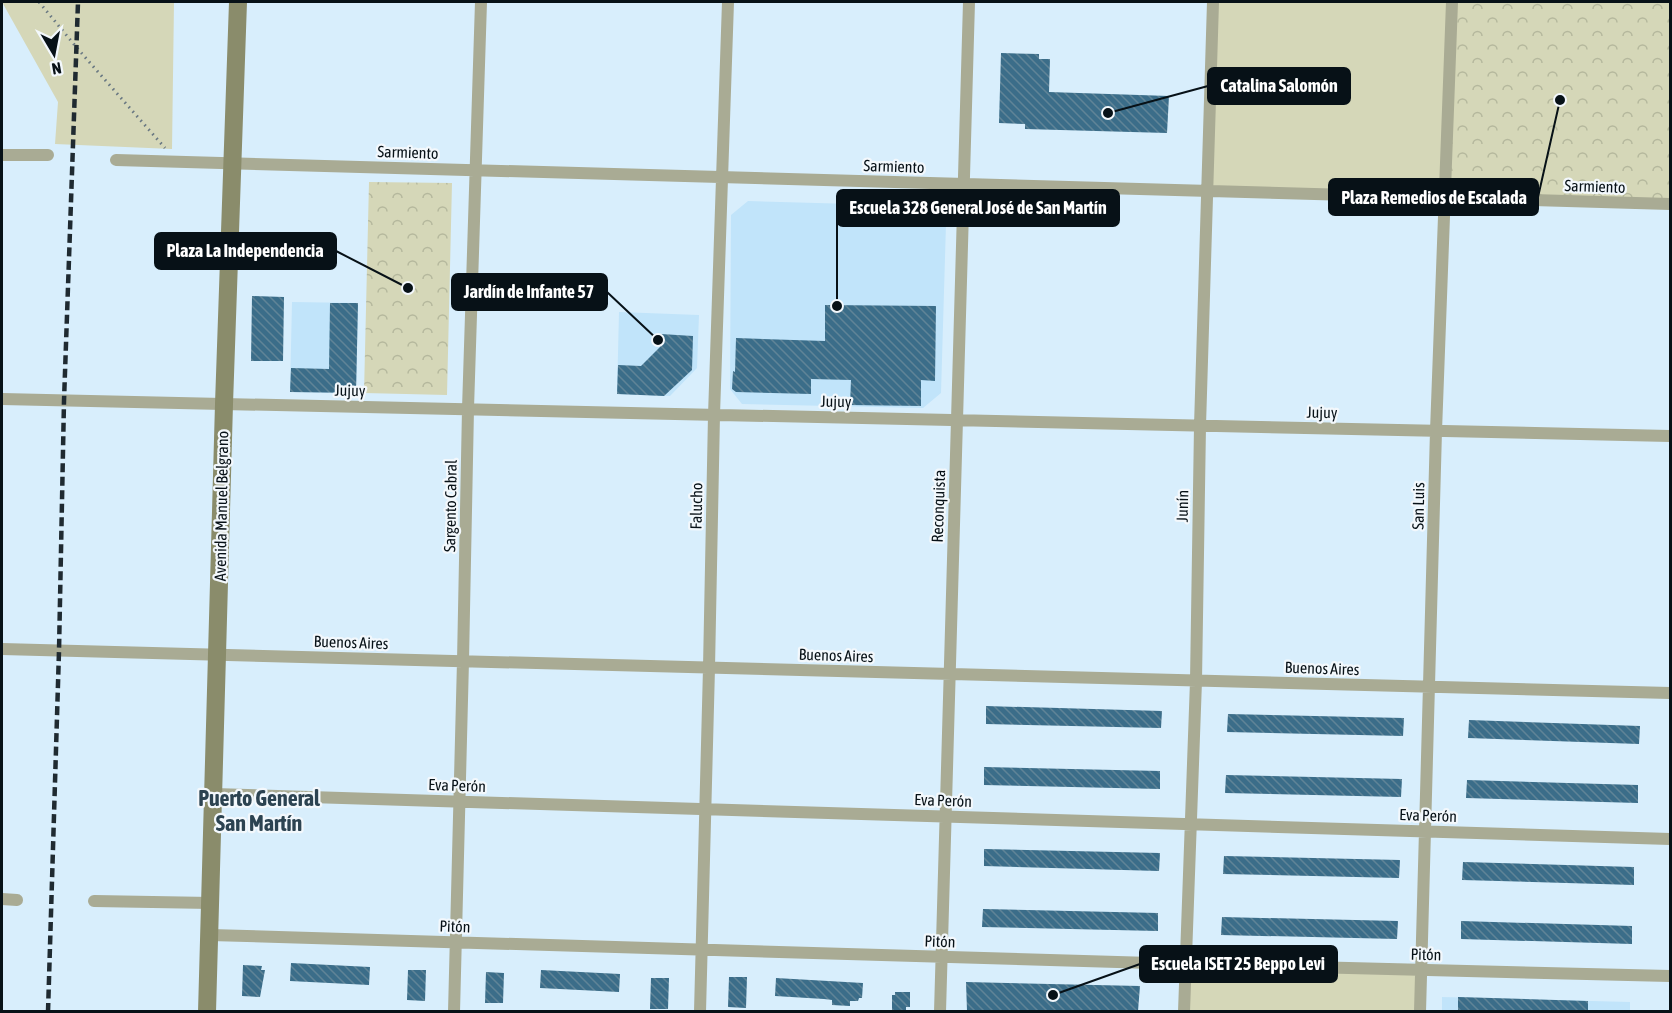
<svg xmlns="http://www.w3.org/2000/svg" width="1672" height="1013" viewBox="0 0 1672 1013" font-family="'Asap Condensed',sans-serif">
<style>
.built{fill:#c1e4fa}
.grass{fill:#d5d7b8}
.park{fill:url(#park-crowns)}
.building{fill:url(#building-back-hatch)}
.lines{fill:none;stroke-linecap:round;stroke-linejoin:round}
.path{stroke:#697882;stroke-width:3;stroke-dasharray:1.5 4.5;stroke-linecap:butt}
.street{stroke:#a9ab94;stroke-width:12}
.secondary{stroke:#8a8c6b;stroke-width:18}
.rail{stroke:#1f2a31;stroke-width:4.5;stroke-dasharray:9 4.5;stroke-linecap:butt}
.labels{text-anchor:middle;stroke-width:4.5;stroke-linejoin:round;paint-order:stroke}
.street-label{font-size:16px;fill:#071117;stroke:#f3f8fc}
.district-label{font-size:22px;font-weight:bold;fill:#2c4351;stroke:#f3f8fc}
.leader{fill:none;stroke:#071117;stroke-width:2}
.callout-dot{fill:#071117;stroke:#f3f8fc;stroke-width:2}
.callout{fill:#071117;stroke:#071117;stroke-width:2}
.callout-label{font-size:18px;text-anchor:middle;font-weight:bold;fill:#fff}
</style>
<defs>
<pattern id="park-crowns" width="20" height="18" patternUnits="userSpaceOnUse" patternTransform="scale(1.5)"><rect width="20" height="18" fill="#d5d7b8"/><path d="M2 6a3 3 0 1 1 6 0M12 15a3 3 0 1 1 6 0" fill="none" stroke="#b5b89d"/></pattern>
<pattern id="building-back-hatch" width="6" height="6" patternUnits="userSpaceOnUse" patternTransform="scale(1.5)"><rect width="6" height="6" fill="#3b6d89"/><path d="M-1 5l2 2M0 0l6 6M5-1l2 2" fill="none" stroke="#608497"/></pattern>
</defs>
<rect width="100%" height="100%" fill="#d8eefc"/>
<!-- built -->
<path class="built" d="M748,201l178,5 20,18 -5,169 -18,15 -181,-4 -12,-15 1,-174z
M292,302l66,1 -2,90 -66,-1z
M619,312l80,3 -2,53 -27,28 -53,-2z
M1442,997l188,5v9l-188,1z"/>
<!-- grass -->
<path class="grass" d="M2,2h172l-2,147 -117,-5 3,-42z
M1213,2h239l-6,196 -238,-7z
M1185,964l236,6 -1,41 -236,1z"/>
<!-- park -->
<path class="park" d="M1452,2h218v202l-224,-6z
M369,182l83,1 -5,212 -83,-2z"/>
<!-- building -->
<path class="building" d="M1001,53l38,1v5h11l-1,33 120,4 -2,37 -142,-4v-5l-26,-1z
M252,296l32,1 -1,64h-32z
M330,303h28l-2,90 -66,-1 1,-24 38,1z
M825,305l111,1 -1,75 -14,-1v26l-71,-1 1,-25 -40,-1v15l-75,-2 -4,-3 1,-18 2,1 1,-34 89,3z
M661,334l32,2 -1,34 -28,26 -47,-2 1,-29 23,1 19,-19z
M986,706l176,5 -1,17 -175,-4z
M1228,714l176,4 -1,18 -176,-4z
M1469,720l171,6 -1,18 -171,-6z
M984,767l176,4v18l-176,-4z
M1226,775l176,4 -1,18 -176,-4z
M1467,780l171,5v18l-172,-5z
M984,849l176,4 -1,18 -175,-5z
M1224,856l176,4 -1,18 -176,-4z
M1463,862l171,5v18l-172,-5z
M983,909l175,4v18l-176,-4z
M1222,917l176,4 -1,18 -176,-4z
M1461,921l171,5v18l-171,-5z
M291,963l79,4 -1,18 -79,-4z
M243,965l19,1 -1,4h4l-5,27 -18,-1z
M408,970h18l-1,31 -18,-1z
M541,970l79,4 -1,18 -79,-4z
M486,972l18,1 -1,30h-18z
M729,977h18l-1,31 -18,-1z
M651,978h18l-1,31h-18z
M776,978l87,5 -1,15h-3l-1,3h-8v5l-18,-1v-5l-8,-1 -49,-3z
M966,982l174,4 -2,25h-171z
M895,992h15v15h-4v4h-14v-16h3z
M1458,997l130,4v10h-130z"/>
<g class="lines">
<!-- path -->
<path class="path" d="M39,2l38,46 88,100"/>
<!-- street -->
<path class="street" d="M2,155h46
M116,160l1554,44
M2,399l1668,37
M2,649l1668,44
M214,794l1456,45
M2,899l15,1
M94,901l117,2
M210,935l975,29 485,12
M454,1012l9,-351 5,-252 13,-407
M700,1012l9,-344 5,-253 14,-413
M940,1012l29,-1010
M1184,1012l12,-331 4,-255 13,-424
M1420,1012l16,-581 16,-429"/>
<!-- secondary -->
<path class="secondary" d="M207,1012l17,-608 14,-402"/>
<!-- rail -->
<path class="rail" d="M48,1012l11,-361 5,-250 14,-399"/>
</g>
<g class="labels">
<!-- street labels -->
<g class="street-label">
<text transform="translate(408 152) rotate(2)" y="6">Sarmiento</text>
<text transform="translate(894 166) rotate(2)" y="6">Sarmiento</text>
<text transform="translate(1595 186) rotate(2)" y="6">Sarmiento</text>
<text transform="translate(350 390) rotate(1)" y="6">Jujuy</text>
<text transform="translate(836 401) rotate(1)" y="6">Jujuy</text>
<text transform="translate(1322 412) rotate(1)" y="6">Jujuy</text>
<text transform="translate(221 506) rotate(-89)" y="6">Avenida Manuel Belgrano</text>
<text transform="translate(450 506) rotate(-89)" y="6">Sargento Cabral</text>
<text transform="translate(696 506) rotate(-89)" y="6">Falucho</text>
<text transform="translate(938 506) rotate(-88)" y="6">Reconquista</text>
<text transform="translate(1182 506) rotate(-89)" y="6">Junín</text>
<text transform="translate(1418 506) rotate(-89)" y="6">San Luis</text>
<text transform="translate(351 642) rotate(2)" y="6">Buenos Aires</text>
<text transform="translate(836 655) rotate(2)" y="6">Buenos Aires</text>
<text transform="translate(1322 668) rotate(2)" y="6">Buenos Aires</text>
<text transform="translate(457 785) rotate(2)" y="6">Eva Perón</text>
<text transform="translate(943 800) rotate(2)" y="6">Eva Perón</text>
<text transform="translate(1428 815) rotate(2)" y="6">Eva Perón</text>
<text transform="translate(455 926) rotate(2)" y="6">Pitón</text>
<text transform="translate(940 941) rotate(2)" y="6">Pitón</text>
<text transform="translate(1426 954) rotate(1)" y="6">Pitón</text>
</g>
<!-- district labels -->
<g class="district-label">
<text x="259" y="806">Puerto General<tspan x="259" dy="25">San Martín</tspan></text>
</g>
</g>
<!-- callouts -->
<path class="leader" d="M1108 113L1208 86M1560 100L1538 197M837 306L837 208M408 288L336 251M658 340L607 292M1053 995L1140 964"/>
<g class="callout-dot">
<circle cx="1108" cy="113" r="6"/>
<circle cx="1560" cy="100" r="6"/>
<circle cx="837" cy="306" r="6"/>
<circle cx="408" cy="288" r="6"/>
<circle cx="658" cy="340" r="6"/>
<circle cx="1053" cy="995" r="6"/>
</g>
<g class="callout">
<rect x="1208" y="68" width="142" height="36" rx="6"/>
<rect x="1329" y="179" width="209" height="36" rx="6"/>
<rect x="837" y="190" width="282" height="36" rx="6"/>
<rect x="155" y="233" width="181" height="36" rx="6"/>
<rect x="452" y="274" width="155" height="36" rx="6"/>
<rect x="1140" y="946" width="197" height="36" rx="6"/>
</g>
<g class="callout-label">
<text x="1279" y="92">Catalina Salomón</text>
<text x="1434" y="204">Plaza Remedios de Escalada</text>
<text x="978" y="214">Escuela 328 General José de San Martín</text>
<text x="245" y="257">Plaza La Independencia</text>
<text x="529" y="298">Jardín de Infante 57</text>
<text x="1238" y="970">Escuela ISET 25 Beppo Levi</text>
</g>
<!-- border -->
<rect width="1672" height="1013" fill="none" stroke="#071117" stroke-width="6"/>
<!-- north arrow -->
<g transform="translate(54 54) rotate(170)" stroke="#f3f8fc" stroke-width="4.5" paint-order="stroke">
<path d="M0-4.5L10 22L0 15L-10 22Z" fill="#071117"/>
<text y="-9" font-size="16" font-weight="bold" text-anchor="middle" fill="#071117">N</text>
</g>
</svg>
